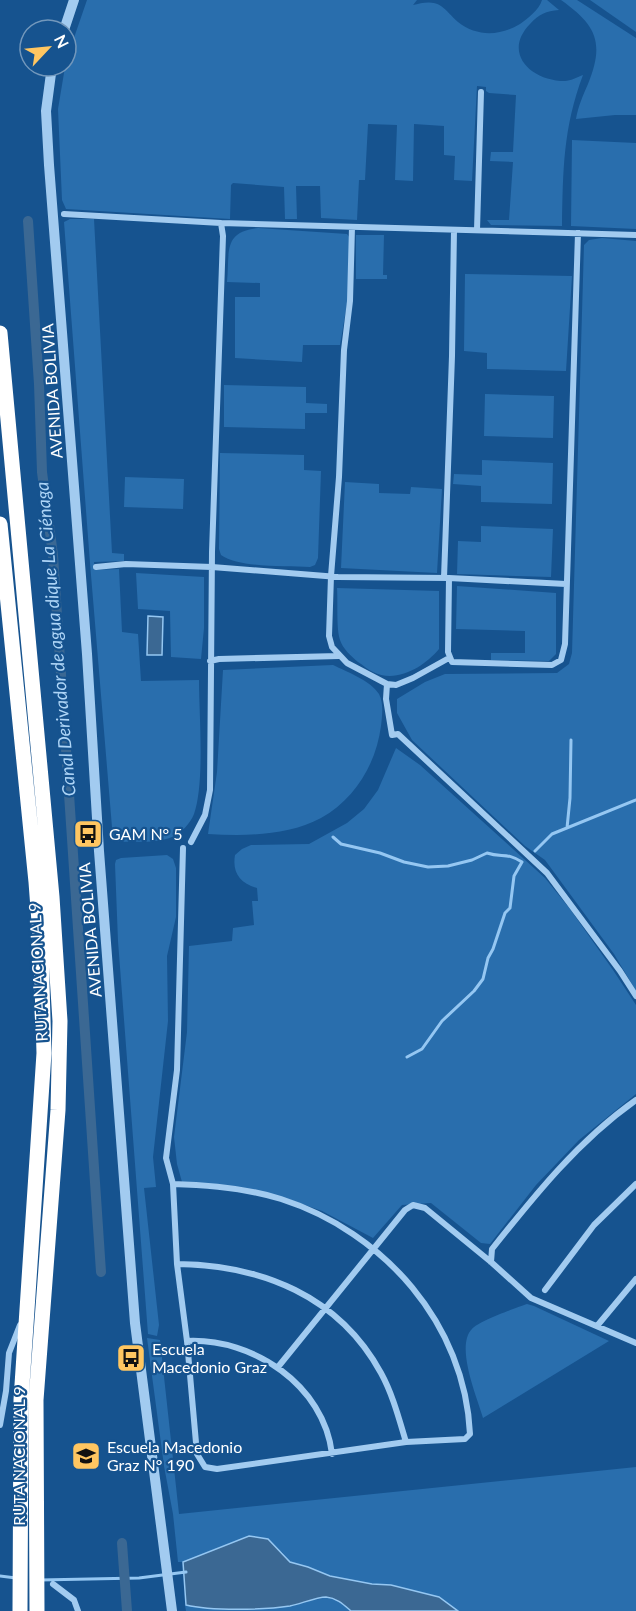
<svg xmlns="http://www.w3.org/2000/svg" width="636" height="1611" viewBox="0 0 636 1611" font-family="Lato,sans-serif">
<style>
.green{fill:#296ead}
.water{fill:#3b6893;stroke:#95c7f2;stroke-width:1.5}
.lines{fill:none;stroke-linecap:round;stroke-linejoin:round}
.stream{stroke:#95c7f2;stroke-width:3}
.canal{stroke:#3b6893;stroke-width:10}
.minor{stroke:#a2cbf0;stroke-width:6}
.tertiary{stroke:#a2cbf0;stroke-width:10}
.motorway{stroke:#fff;stroke-width:15}
.labels{text-anchor:middle;stroke-width:4.5;stroke-linejoin:round;paint-order:stroke}
.street-label{font-size:16px;fill:#fff;stroke:#16538f}
.poi-label{font-size:16px;fill:#fff;stroke:#16538f;text-anchor:start}
.water-label{font-size:18px;font-style:italic;fill:#aed5f7;stroke:#16538f}
</style>
<rect width="100%" height="100%" fill="#16538f"/>
<!-- green -->
<path class="green" d="M87,0h330l-4,5c9,-2 19,-5 28,1 6,4 11,11 17,16 19,15 42,14 62,2 8,-6 19,-14 22,-24h5l12,10c-13,1 -20,4 -29,14 -28,29 1,57 35,57 5,0 13,-4 18,-6 -20,53 -20,96 -21,151l-71,-1 -4,-5h22l4,-58 -23,-1 1,-9h22l3,-57 -27,-2 -3,-2v-4l-9,-1 -5,95 -18,-1 1,-24 -11,-1v-29l-30,-2 -1,57 -18,-1 2,-55 -29,-1 -3,56h-6l-2,40 -36,-2 -1,-32h-24l1,33h-12l-1,-32 -51,-4 -2,2 -1,34 -164,-10 -4,-9 -4,-91 8,-48z
M561,0h16l59,38v77h-21l-39,4c2,-12 7,-24 12,-35 17,-42 8,-59 -27,-84z
M590,0h46v32z
M572,140l64,3v86l-65,-3z
M70,219h24l18,334 12,1v7l-30,1v8l25,-1 3,63 16,2 3,47 58,-1c0,34 6,103 -5,134 -4,10 -12,18 -22,23 -17,7 -38,4 -55,5l-4,-3 -23,-276 -26,-341z
M258,228l89,6 3,4 -1,54 -9,53h-37l-1,17 -67,-4v-61h25v-14l-33,-1c3,-29 -5,-50 31,-54z
M356,235h28l-1,40h4v4h-31z
M602,238l34,3v750l-22,-37 -69,-94 -20,-14 -113,-106 -15,-27v-14l28,-17 20,-8 112,-1 12,-9 3,-11 12,-408 5,-5z
M465,274l107,2 -6,95 -79,-2v-16l-23,-2z
M224,385l82,2v16l21,1v9h-22v16l-81,-2z
M485,394l69,2 -1,42 -69,-2z
M220,453l84,2v15l17,1 -3,87 -3,7 -5,2c-24,-1 -70,1 -89,-12l-2,-6z
M482,460l71,3 -1,41 -71,-2v-16l-28,-2 1,-10 28,1z
M125,477l59,2 -1,30 -59,-2z
M345,482l34,2v9l31,1 1,-7 31,2 -5,84 -96,-5z
M481,526l72,3 -2,48 -94,-3 1,-33 23,1z
M136,573l68,4v51l-3,31 -30,-2 -1,-46 -32,-2z
M457,586l99,7v61l-7,7 -58,-1v-7h34v-22l-69,-2z
M337,588l102,3v58c-14,17 -42,35 -66,23 -5,-2 -10,-7 -15,-10 -7,-6 -15,-13 -18,-22 -4,-11 -2,-39 -3,-52z
M333,665c14,7 37,15 46,29 5,10 3,22 2,32 -5,38 -26,73 -60,92 -34,18 -75,18 -113,16l9,-62 6,-102z
M396,748l24,17 125,113 25,31 43,61 23,35v89l-57,46 -43,45 -46,59 -9,-1 -50,-40 -29,2 -29,33 -51,-27 -34,-12 -106,-17 -5,-18 -3,-27 13,-105 2,-86 43,-5 1,-13 21,-3 -2,-24h6l-1,-13c-17,-5 -25,-15 -22,-33l7,-6 9,-4 58,-1 38,-21 17,-14 14,-19z
M167,855l6,4 3,9v49l-9,39 1,65 -15,136 3,30 -12,1 15,137 -2,11 -9,-2 -30,-393 -3,-77 1,-4 5,-2z
M527,1304l7,2 75,35 -126,77c-6,-21 -28,-72 -11,-89 6,-8 44,-21 55,-25z
M147,1338l13,2 19,174 457,-47v144h-178l-19,-14 -48,-12 -19,-1 -42,-8 -22,-9 -18,-5 -8,-10 -33,-16 -66,26h-5l-5,-48 -9,-48z
M326,1597l14,4 11,10h-165l-1,-6c42,6 99,4 141,-8z"/>
<!-- water -->
<path class="water" d="M148,616l15,1 -1,38h-15z
M249,1536l19,3 22,23 18,5 22,9 42,8 19,1 48,12 19,14h-107c-7,-6 -14,-13 -25,-14 -9,0 -26,7 -36,9 -26,4 -80,5 -104,-1l-3,-43z"/>
<g class="lines">
<!-- stream -->
<path class="stream" d="M567,828l3,-30 1,-58
M333,837l8,7 39,9 24,9 24,5 20,-1 24,-6 15,-7c15,5 20,-1 35,9l-8,14 -4,32 -5,5 -12,36 -5,9 -5,21 -9,12 -32,30 -20,28 -15,8
M535,851l17,-17 84,-34
M0,1576l16,2
M40,1580l99,-2 47,-6"/>
<!-- canal -->
<path class="canal" d="M28,221l11,163 3,88 11,83 48,717
M122,1543l5,68"/>
<!-- minor -->
<path class="minor" d="M64,214l157,9 415,12
M352,227l-2,74 -6,49 -5,127 -8,99 -2,60 3,11 15,16 40,21 9,1 17,-7 36,-20
M477,230l4,-138
M96,567l30,-3 86,3 126,10 111,1 117,6
M444,578l8,-222 2,-126
M449,578l-1,74 4,10 100,3 9,-5 4,-16 13,-411
M210,661l9,-2 120,-3
M387,684l-1,15 6,36 6,-1 149,139 73,98 16,25
M191,842l14,-27 5,-25 2,-238 11,-316 -2,-13
M173,1184c37,1 73,4 108,15 103,33 184,125 189,235l-5,5 -59,3 -189,27 -12,-2 -8,-13 -10,-113 -10,-77 -4,-80 -7,-26 11,-88 6,-222
M491,1262l1,-13c43,-54 87,-109 144,-149
M177,1264c85,1 162,32 204,109 12,22 18,46 25,69
M545,1290l49,-65 42,-41
M597,1326l39,-47
M187,1341c66,-3 137,44 145,113
M278,1367l127,-157 8,-5 12,3 66,54 40,36 105,45
M0,1425l6,-34 3,-38 11,-28
M53,1584l21,16 4,11"/>
<!-- tertiary -->
<path class="tertiary" d="M64,30l10,-30
M52,66l-6,45 3,54 38,489 12,197 36,472 37,288"/>
<!-- motorway -->
<path class="motorway" d="M0,333l52,564 8,124 -2,89 -22,290 1,211
M0,524l36,358 5,67 3,104 -23,347 -1,211"/>
</g>
<!-- icons -->
<defs>
<g id="bus-square" transform="scale(1.5)"><rect x="-9" y="-9" width="18" height="18" rx="4" fill="#ffc661" stroke="#16538f"/><path d="M-5-6H5V4H4V6H2V4H-2V6H-4V4H-5ZM-3.5-4V0h7V-4ZM-3.5 1.2v1.5H-2V1.2ZM2 1.2v1.5H3.5V1.2Z" fill="#111"/></g>
<g id="school-square" transform="scale(1.5)"><rect x="-9" y="-9" width="18" height="18" rx="4" fill="#ffc661" stroke="#16538f"/><path d="M0-5L7-2L0 1L-7-2ZM-4 1L0 2.5L4 1V4Q0 6-4 4Z" fill="#111"/></g>
</defs>
<g fill-rule="evenodd">
<use href="#bus-square" x="88" y="834"/>
<use href="#bus-square" x="131" y="1358"/>
<use href="#school-square" x="86" y="1456"/>
</g>
<g class="labels">
<!-- street labels -->
<g class="street-label">
<text transform="translate(52 391) rotate(-94)" y="6">AVENIDA BOLIVIA</text>
<text transform="translate(90 930) rotate(-95)" y="6">AVENIDA BOLIVIA</text>
<text transform="translate(38 972) rotate(-93)" y="6">RUTA NACIONAL 9</text>
<text transform="translate(19 1456) rotate(-90)" y="6">RUTA NACIONAL 9</text>
</g>
<!-- poi labels -->
<g class="poi-label">
<text x="109" y="840">GAM N° 5</text>
<text x="152" y="1355">Escuela<tspan x="152" dy="18">Macedonio Graz</tspan></text>
<text x="107" y="1453">Escuela Macedonio<tspan x="107" dy="18">Graz N° 190</tspan></text>
</g>
<!-- water labels -->
<g class="water-label">
<text transform="translate(56 639) rotate(-95)" y="6">Canal Derivador de agua dique La Ciénaga</text>
</g>
</g>
<!-- north arrow -->
<g transform="translate(48 48) rotate(64)"><circle r="28" fill="#16538f" stroke="#7398bc" stroke-width="1.5"/>
<path d="M0-4.5L10 22L0 15L-10 22Z" fill="#ffc661"/>
<text y="-9" font-size="16" font-weight="bold" text-anchor="middle" fill="#ffffff">N</text>
</g>
</svg>
